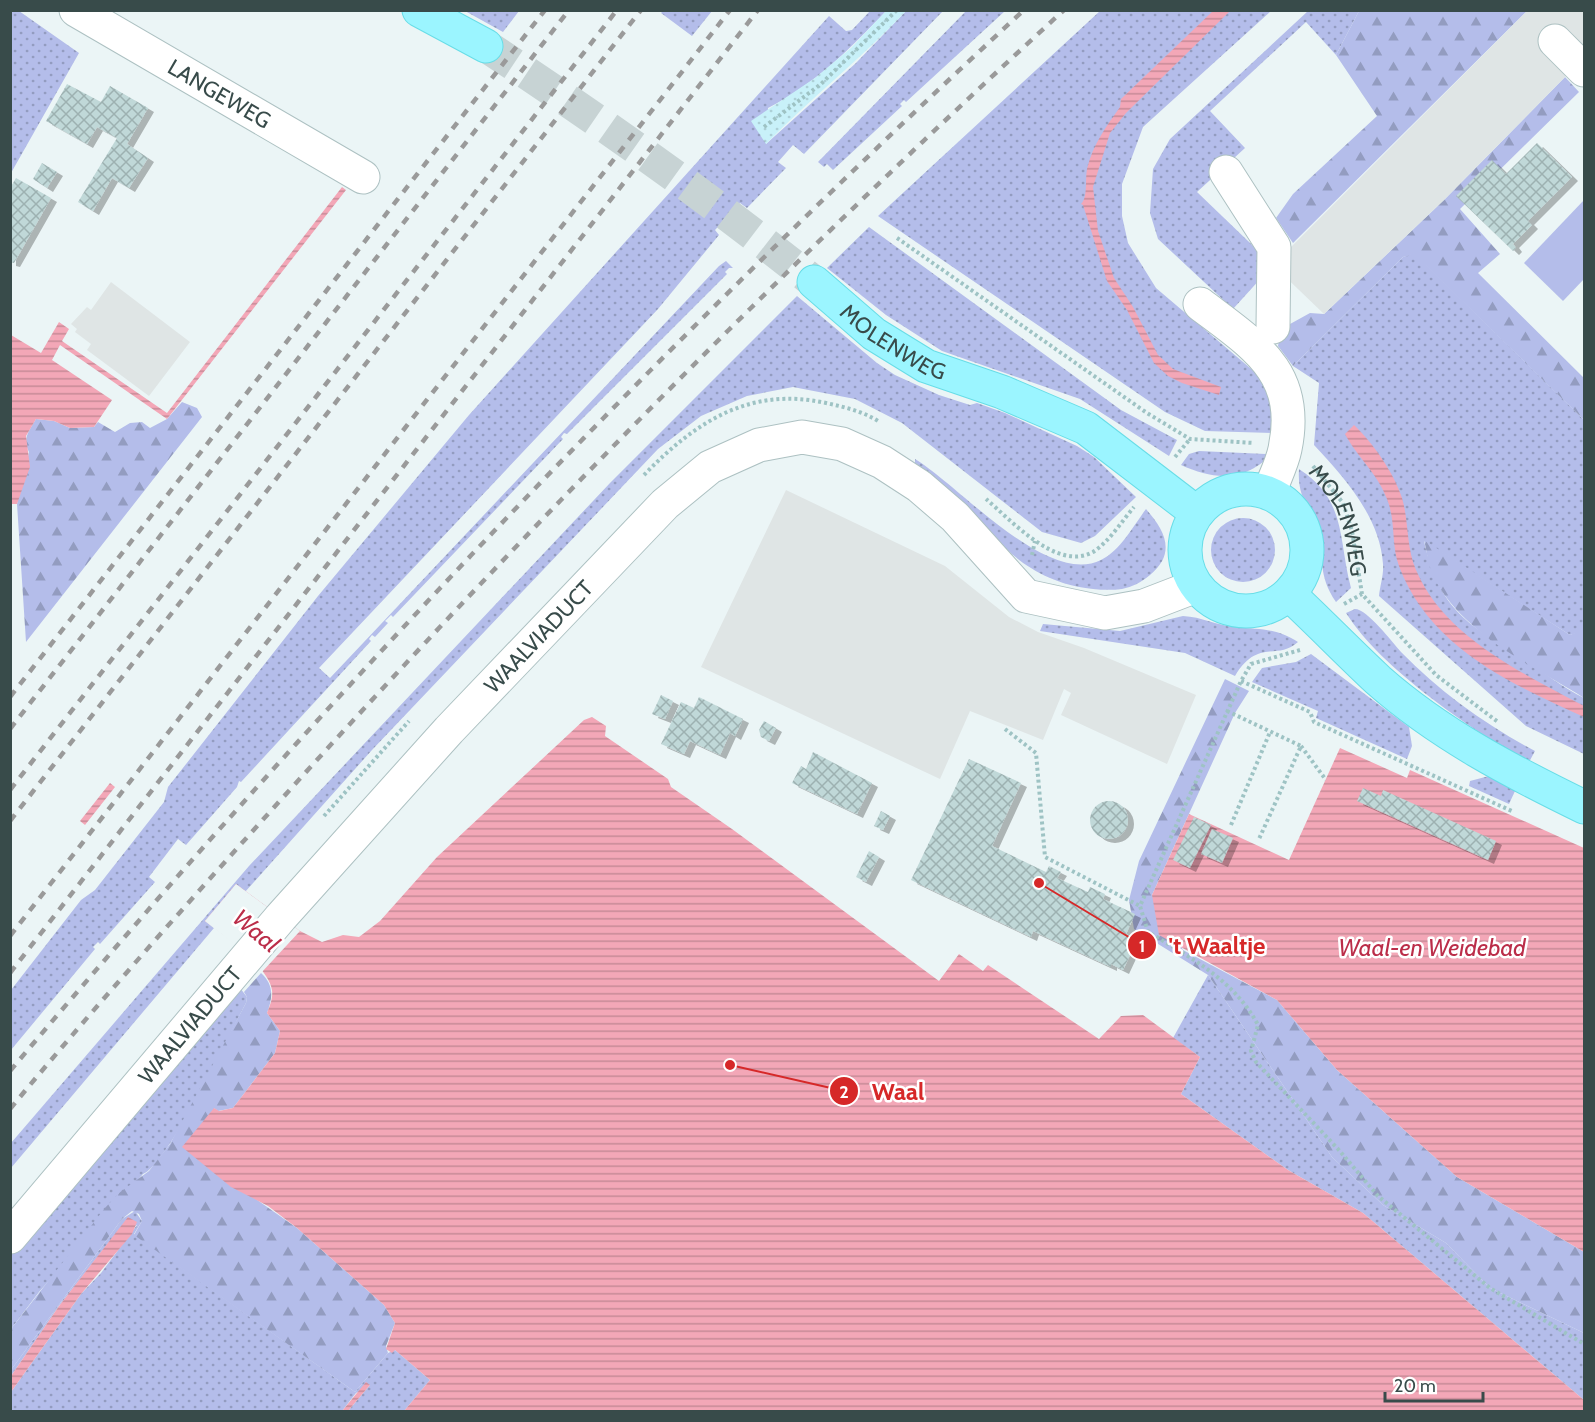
<svg xmlns="http://www.w3.org/2000/svg" width="1595" height="1422" viewBox="0 0 1595 1422" font-family="Cabin,sans-serif">
<style>
.grass{fill:url(#grass-dots)}
.forest{fill:url(#forest-firs)}
.sand{fill:url(#sand-dots)}
.pitch{fill:#b4bdea}
.parking{fill:#dfe5e5}
.water{fill:url(#water-rules)}
.pier{fill:#ebf5f6}
.building{fill:url(#building-cross-hatch);filter:url(#shadow)}
.lines{fill:none;stroke-linecap:round;stroke-linejoin:round}
.major-tunnel{stroke:#c7d3d4;stroke-width:33;stroke-dasharray:33 16;stroke-linecap:butt}
.minor-casing{stroke:#adc1c2;stroke-width:35}
.major-casing{stroke:#68dde7;stroke-width:35}
.path{stroke:#9ec3c4;stroke-width:4;stroke-dasharray:3 3;stroke-linecap:butt}
.minor{stroke:#fff;stroke-width:33}
.major{stroke:#9bf5ff;stroke-width:33}
.rail{stroke:#9a9a9a;stroke-width:4.5;stroke-dasharray:8 8;stroke-linecap:butt}
.labels{text-anchor:middle;stroke-width:5;stroke-linejoin:round;paint-order:stroke}
.street-label{font-size:22px;fill:#384b4a;stroke:#fff}
.water-label{font-size:24px;font-style:italic;fill:#bb2d49;stroke:#fff}
.leader{fill:none;stroke:#d62828;stroke-width:2}
.callout-dot{fill:#d62828;stroke:#fff;stroke-width:2}
.mark-label{font-size:18px;text-anchor:middle;font-weight:bold;fill:#fff}
.callout-label{font-size:24px;text-anchor:middle;font-weight:bold;fill:#d62828;stroke:#fff;stroke-width:5;stroke-linejoin:round;paint-order:stroke}
</style>
<defs>
<pattern id="grass-dots" width="8" height="8" patternUnits="userSpaceOnUse" patternTransform="scale(1.5)"><rect width="8" height="8" fill="#b4bdea"/><path d="M2 2h.1M6 6h.1" fill="none" stroke="#939cc0" stroke-width="1.8" stroke-linecap="round"/></pattern>
<pattern id="forest-firs" width="22" height="20" patternUnits="userSpaceOnUse" patternTransform="scale(1.5)"><rect width="22" height="20" fill="#b4bdea"/><path d="M5 1l3.5 6h-7zM16 11l3.5 6h-7z" fill="#939cc0"/></pattern>
<pattern id="sand-dots" width="8" height="8" patternUnits="userSpaceOnUse" patternTransform="scale(1.5)"><rect width="8" height="8" fill="#c8f1f9"/><path d="M2 2h.1M6 6h.1" fill="none" stroke="#add0d7" stroke-width="1.8" stroke-linecap="round"/></pattern>
<pattern id="water-rules" width="6" height="5" patternUnits="userSpaceOnUse" patternTransform="scale(1.5)"><rect width="6" height="5" fill="#f3a7b7"/><path d="M0 2.5h6" fill="none" stroke="#c68a97"/></pattern>
<pattern id="building-cross-hatch" width="8" height="8" patternUnits="userSpaceOnUse" patternTransform="scale(1.5)"><rect width="8" height="8" fill="#c0d8d8"/><path d="M0 0l8 8M0 8l8-8" fill="none" stroke="#9db1b1"/></pattern>
<filter id="shadow"><feDropShadow dx="6" dy="4" stdDeviation="0" flood-color="#0004"/></filter>
</defs>
<rect width="100%" height="100%" fill="#ebf5f6"/>
<!-- grass -->
<path class="grass" d="M11,10l8,1 60,42 -68,120z
M465,11h54l-16,21z
M663,11v-1l49,1 -20,25 -31,-23z
M870,11h16c-35,37 -72,74 -118,97l-2,36 90,-81 50,-52h37l-139,143 -11,-9 -15,17 8,6 -39,40 -7,-5 -25,27 4,5 -61,74 -339,359 11,10 389,-412 7,-5 7,7h-4l-4,4 2,2 -160,160 -3,-1 -3,4 2,2 -170,178 -2,-2 -6,6 3,2 -13,14 -3,-2 -3,4 2,2 -130,141 -2,-1 -2,6 -51,58 -8,-6 -29,38 6,5 -55,62 -2,-2 -5,5 2,2 -84,101v-60l70,-90 14,-10 69,-88 4,-15 150,-191 151,-181 360,-399 17,15 6,-1z
M966,11h39l-99,91 -2,-2 -4,4 2,2 -69,64 -6,-6 -3,3 -6,-5z
M1100,11h171l-128,116 -21,57v32l6,27 28,45 107,91 13,29v25l-71,-2 -40,-19 -287,-196z
M1308,11h51l-23,44 -30,-33 -96,89 35,37 -48,44 76,73 -40,44 -75,-70 -8,-26 3,-44 17,-30z
M869,227l252,183 56,30 -8,16 -89,-57 -138,-48 -56,-36 -59,-47z
M1414,253l170,167v211l-14,4 -146,-94c16,71 45,83 102,120 19,12 39,28 58,37v56l-58,-28 -147,-130c1,-10 5,-22 4,-32 -3,-47 -39,-87 -69,-119l5,-62 -26,-17 110,-109z
M797,296l80,67 18,12 44,20 31,10 7,-2 28,10 72,33 17,11 42,40 -41,39 -14,7 -39,-11 -140,-109 -47,-24 -62,-12 -46,9 -46,20 -43,33 -286,301 -127,142 -9,-7 -31,36 9,7 -203,240v-25l238,-277 361,-383z
M1199,451l67,3 4,2c-27,26 -56,24 -89,9l8,-11z
M915,459c45,27 132,128 186,101 19,-9 33,-35 45,-51 20,23 30,44 4,66 -8,7 -18,12 -28,14 -22,3 -52,-2 -72,-11 -44,-20 -54,-43 -86,-74 -15,-15 -32,-29 -49,-41z
M1299,469c48,31 39,70 52,119l-15,14c-19,-28 -11,-43 -19,-72 -7,-25 -20,-31 -18,-61z
M1211 550a32 32 0 1 1 64 0a32 32 0 1 1-64 0Z
M1355,609c12,0 37,33 46,43 39,40 85,73 134,99l-7,13c-58,-37 -145,-93 -182,-151z
M1183,616c19,1 33,9 51,11 27,3 39,0 64,15 -21,19 -40,-4 -63,34l-50,-23 -145,-22 3,-7 77,7z
M1311,654l98,73 3,19 -5,13 -91,-41 2,-7 -66,-29 10,-14 34,-6z
M1489,776l26,15 -6,13 -40,-18 1,-5z
M1208,975l124,182 51,48 63,38 44,45 94,45v67l-221,-187 -75,-43 -107,-76 19,-37 -27,-19z
M240,988l7,9 -1,6c-16,29 -78,162 -103,171l-104,118 -28,37v-78z
M135,1211l7,10 -8,13 221,158 33,-39 7,-3 35,30 -26,31h-56l22,-26 -14,8 -14,18h-331v-19l70,-98 20,-21 36,-48 -20,7 -58,74 -48,70v-6l111,-151z"/>
<!-- forest -->
<path class="forest" d="M1359,11h168l-234,232 -17,-25 17,-24 84,-78 -41,-61z
M1565,77l14,15 -119,117 40,45 -22,19 106,105v42l-170,-166 -11,3 -110,109 -15,-20 3,-17 29,-16 14,1 120,-114z
M182,402l15,6 5,9 -176,225 -9,-138 12,-52c-7,-13 0,-21 7,-33l18,2 16,7 24,-1 4,-5 17,10 15,-9 12,-1 8,6 17,-9z
M1424,540l146,95 14,-6v69c-51,-32 -125,-66 -151,-123 -5,-10 -6,-24 -9,-35z
M1225,679l24,12 -14,22 -83,182 31,55 94,50 60,70 120,107 127,75v81l-94,-45 -44,-45 -63,-38 -51,-48 -124,-182 -74,-46 -5,-29 10,-39z
M261,973c13,12 12,24 6,40l13,18 -5,22 -42,55 -15,3 -4,-3 39,89 44,31 87,77 11,18 -9,23 2,7 -33,39 -221,-157 8,-14 -3,-7 -7,-3 -10,8 -111,151v-41l94,-121 14,-15 30,-22 21,-27 76,-141 1,-6 -3,-5z"/>
<!-- sand -->
<path class="sand" d="M886,11h20c-45,48 -95,87 -140,133l-15,-23 64,-43 36,-30z"/>
<!-- pitch -->
<path class="pitch" d="M1584,200v79l-21,22 -39,-38z"/>
<!-- parking -->
<path class="parking" d="M1527,11h57v41l-19,25 -121,123 -120,114 -51,-49z
M111,282l79,60 -41,54 -62,-46 4,-6 -16,-12 2,-3 -6,-5 16,-17 4,3z
M786,490l159,76 64,51 29,15 46,16 112,47 -29,69 -106,-49 10,-22 -7,-4 -21,51 -73,-29 -30,68 -239,-112z"/>
<!-- water -->
<path class="water" d="M1214,10l16,1 -104,102 -16,20 -17,54 5,44 16,47 19,29 25,48 15,14 48,18 -2,8 -37,-12 -14,-7 -14,-13 -27,-53 -20,-29 -24,-76 -2,-1c7,-6 4,-24 6,-35 6,-25 19,-42 33,-62l1,-8z
M342,187l4,3 -179,229 -107,-74 -8,15 60,40 -18,27 -24,1 -16,-7 -18,-2 -10,17 4,31 -13,37h-6v-169l30,18 18,-31 10,7 -7,12 105,72z
M1354,425c19,18 40,48 48,73 7,23 4,49 14,72 28,67 108,104 168,136v11c-73,-33 -155,-70 -185,-151 -8,-21 -3,-45 -12,-67 -9,-25 -30,-42 -42,-65z
M592,717l14,9 -1,10 63,43 3,8 61,42 207,152 20,-27 24,17 5,-6 111,74 22,-23 22,-1 57,42 -19,37 107,76 75,43 221,187v11h-1180l26,-31 -35,-30 -3,3 -6,-4 9,-26 -11,-18 -87,-77 -29,-22 -37,-19 -49,-40 32,-39 5,3 14,-3 42,-55 5,-22 -13,-18c3,-8 6,-14 5,-23 -4,-24 -48,-55 -67,-69l31,-37 64,47 22,11 21,-7 16,2 21,-16 57,-64 147,-137z
M1340,748l67,30 3,-8 174,78v404l-127,-75 -120,-107 -60,-70 -118,-65 -7,-40 37,-81 100,46z
M110,783l5,4 -30,38 -5,-4z
M128,1217l9,5 -5,12 -51,60 -70,98v-16l48,-70z
M366,1382l4,3 -22,26h-6z"/>
<!-- pier -->
<path class="pier" d="M236,884l64,47 -39,42 -13,-18 -43,-34z"/>
<!-- building -->
<path class="building" d="M67,84l34,18 9,-16 38,22 -21,36 21,14 -19,30 -17,-10 -19,33 -15,-9 39,-64 -20,-11 -10,17 -41,-23z
M1537,143l35,34 -44,44 4,4 -19,19 3,4 -3,3 -57,-55 36,-36 14,14z
M42,163l15,9 -10,16 -14,-9z
M16,178l35,20 -37,65 -4,-1v-74z
M661,695l12,6 -8,18 -13,-5z
M699,697l44,22 -8,17 -5,-3 -10,22 -30,-14 -6,13 -23,-10 20,-42 13,6z
M764,721l12,7 -7,13 -8,-4 -2,-7z
M813,752l59,31 -15,31 -65,-31 9,-17 5,3z
M969,759l52,24 -29,63 54,26 3,-6 12,6 -4,6 31,14 2,-5 15,7 -2,5 32,15 -9,20 11,6 -14,30 -12,-6v3l-78,-36 -2,6 -120,-57z
M1363,788l18,8 2,-6 113,51 -8,19 -131,-59z
M1090 820a19 19 0 1 1 38 0a19 19 0 1 1-38 0Z
M881,811l9,5 -7,14 -9,-4z
M1194,817l17,8 -21,43 -17,-8z
M1212,829l21,9 -11,25 -21,-9z
M869,851l10,6 -13,25 -10,-5z"/>
<g class="lines">
<!-- major-tunnel -->
<path class="major-tunnel" d="M486,46c113,74 223,152 328,236"/>
<!-- minor casing -->
<g class="minor-casing">
<g id="minor">
<path id="s2" d="M76,10l287,167"/>
<path d="M1555,41l29,29"/>
<path d="M1226,172l48,75 -1,80"/>
<path d="M1200,304c54,41 101,68 85,145 -3,15 -11,30 -16,44"/>
<path id="s3" d="M10,1237l271,-320 168,-187 216,-226 45,-37 49,-22 43,-8 40,7 40,18 37,24 36,31 71,79 79,17 39,-7 52,-20"/>
</g>
</g>
<!-- major casing -->
<g class="major-casing">
<g id="major">
<path d="M419,10l67,36"/>
<path id="s4" d="M814,282l60,52 52,32 76,26 84,36 111,85"/>
<circle cx="1246" cy="550" r="61"/>
<path d="M1289,594c30,28 59,58 89,86 61,54 134,92 206,127"/>
</g>
</g>
<!-- path -->
<g class="path">
<path d="M764,127l57,-43 76,-74"/>
<path d="M897,238l250,175 43,26 64,4"/>
<path d="M1175,457l15,-18"/>
<path id="s1" d="M1313,466l30,37 9,28 10,63 74,81 62,47"/>
<path d="M644,475c51,-53 106,-89 182,-72 18,4 36,8 52,18"/>
<path d="M986,499c25,21 71,73 107,53 16,-10 29,-31 41,-45"/>
<path d="M1032,555l3,-14"/>
<path d="M1344,604l18,-10"/>
<path d="M1300,650l-49,14 -10,17 -101,225 8,26c42,25 87,49 110,93l-7,26 5,11 82,87 40,47 112,92 94,56"/>
<path d="M1241,681l69,31 4,10 200,90"/>
<path d="M1227,711l74,35 -42,93"/>
<path d="M1005,729l31,24 9,104 95,49"/>
<path d="M1301,746l25,34"/>
<path d="M324,816l85,-95"/>
<path d="M1231,825l39,-93"/>
</g>
<!-- minor -->
<use href="#minor" class="minor"/>
<!-- major -->
<use href="#major" class="major"/>
<!-- rail -->
<path class="rail" d="M10,697l535,-687
M10,729l559,-719
M10,790l607,-780
M10,821l631,-811
M10,936l720,-926
M10,973l748,-963
M10,1071c316,-375 654,-729 1014,-1061
M10,1109c86,-104 177,-205 267,-305 250,-277 512,-542 787,-794"/>
</g>
<g class="labels">
<!-- street labels -->
<g class="street-label">
<text dy="8" stroke="none"><textPath href="#s2" startOffset="166">LANGEWEG</textPath></text>
<text dy="8" stroke="none"><textPath href="#s4" startOffset="100">MOLENWEG</textPath></text>
<text dy="8" stroke="none"><textPath href="#s1" startOffset="62">MOLENWEG</textPath></text>
<text dy="8" stroke="none"><textPath href="#s3" startOffset="800">WAALVIADUCT</textPath></text>
<text dy="8" stroke="none"><textPath href="#s3" startOffset="278">WAALVIADUCT</textPath></text>
</g>
<!-- water labels -->
<g class="water-label">
<text transform="translate(256 931) rotate(40)" y="8">Waal</text>
<text x="1432" y="956">Waal-en Weidebad</text>
</g>
</g>
<!-- callouts -->
<path class="leader" d="M1039 883L1142 945M730 1065L844 1091"/>
<g class="callout-dot">
<circle cx="1039" cy="883" r="6"/>
<circle cx="730" cy="1065" r="6"/>
<circle cx="1142" cy="945" r="15"/>
<circle cx="844" cy="1091" r="15"/>
</g>
<g class="mark-label">
<text x="1142" y="952">1</text>
<text x="844" y="1098">2</text>
</g>
<g class="callout-label">
<text x="1217" y="954">'t Waaltje</text>
<text x="898" y="1100">Waal</text>
</g>
<!-- border -->
<rect width="1595" height="1422" fill="none" stroke="#384b4a" stroke-width="24"/>
<!-- scale -->
<path d="M1385 1392v9h98v-9" fill="none" stroke="#384b4a" stroke-width="3"/>
<text x="1394" y="1392" font-size="18" fill="#384b4a" stroke="#ffffff" stroke-width="4.5" paint-order="stroke">20 m</text>
</svg>
